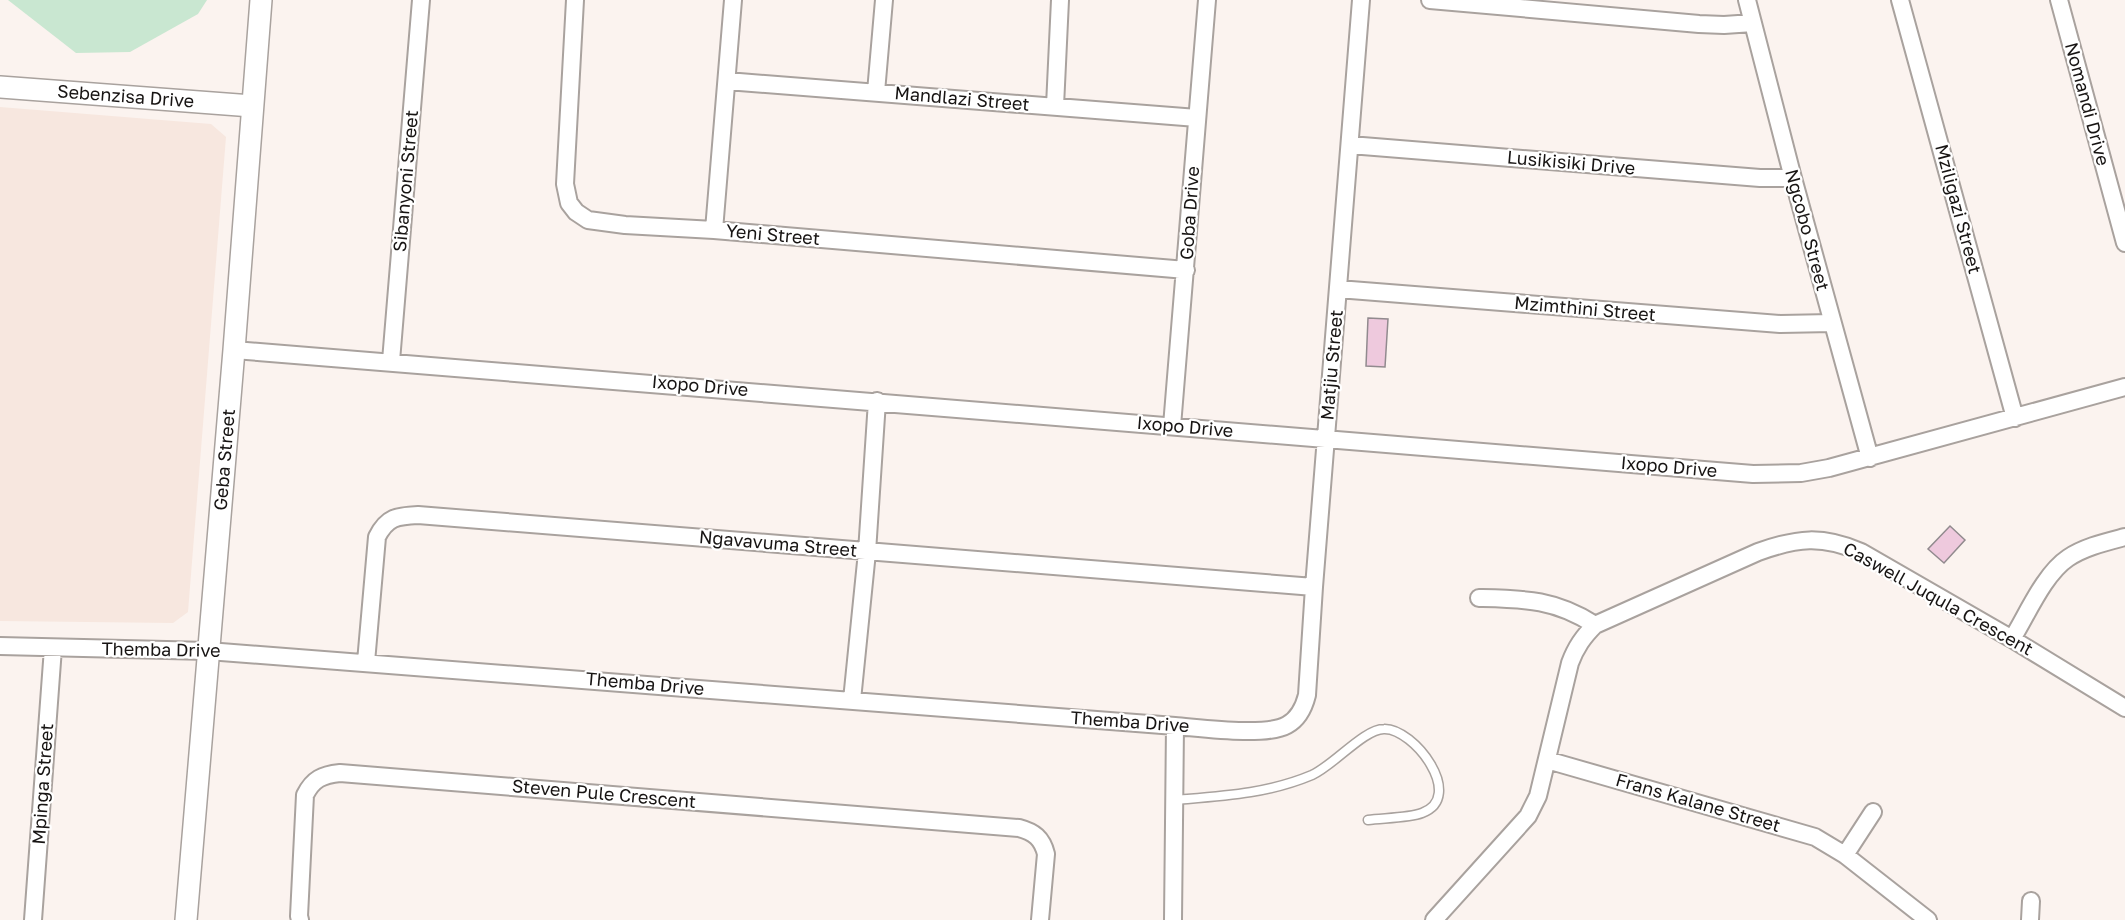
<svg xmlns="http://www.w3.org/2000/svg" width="2125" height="920" viewBox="0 0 2125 920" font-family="'Golos Text',sans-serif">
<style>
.built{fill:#f7e7df}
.green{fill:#c9e7d1}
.building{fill:#eec9dd;stroke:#918a8e;stroke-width:1.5}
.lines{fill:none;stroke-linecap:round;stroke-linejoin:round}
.service-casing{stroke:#a9a29e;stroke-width:11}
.minor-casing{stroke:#a9a29e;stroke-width:20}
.tertiary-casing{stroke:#a9a29e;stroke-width:24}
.service{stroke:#fff;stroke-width:8}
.minor{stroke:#fff;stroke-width:16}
.tertiary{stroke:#fff;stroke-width:21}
.labels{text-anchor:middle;stroke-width:4.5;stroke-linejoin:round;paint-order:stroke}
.street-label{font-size:18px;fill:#171413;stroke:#fff}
</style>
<rect width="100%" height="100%" fill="#fbf3ef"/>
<!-- built -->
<path class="built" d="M0,107l211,17 15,13 -38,475 -15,11 -173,-2z"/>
<!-- green -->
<path class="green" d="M8,0h199l-9,14 -68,38 -54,1z"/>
<!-- building -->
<path class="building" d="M1368,318l20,1 -3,48 -19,-1z
M1950,526l15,14 -21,23 -16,-14z"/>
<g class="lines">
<!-- service casing -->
<g class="service-casing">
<path id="service" d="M1174,800c48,-4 93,-6 138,-25 22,-10 52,-46 72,-46 30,-1 82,68 38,84 -13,5 -40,5 -54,7"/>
</g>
<!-- minor casing -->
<g class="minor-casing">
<path id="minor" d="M575,0l-10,184 4,19 7,9 12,8 37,5 89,5 472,40
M1430,0l269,24 25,1 29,-2
M1747,0l46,178 77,280
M1900,0l115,418
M2059,0l66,243
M727,81l470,37
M876,92l8,-92
M1055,106l5,-106
M1350,145l410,33h33
M714,230l19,-230
M1338,289l442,35 52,-1
M234,350l1519,124 48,-1 28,-5 296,-81
M391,361l30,-361
M1172,426l35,-426
M1479,598c45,1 76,1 116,27
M2012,639c15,-24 32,-65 56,-81 16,-11 38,-16 57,-21
M0,646l208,5 967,75c26,2 91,11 112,-1 11,-6 17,-18 20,-30l7,-108 47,-587
M366,662l11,-125c10,-20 20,-21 41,-22l896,72
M852,700l15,-148 10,-151
M1547,760l268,77 30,18 83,65
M1845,855l28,-43
M33,920l20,-272
M300,920l-1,-4 6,-121c8,-16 17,-20 35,-22l679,55c15,4 23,10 27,26l-6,66
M1173,920l2,-194
M1434,920l94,-104 10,-20 32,-133c6,-16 13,-26 25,-38l163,-73c39,-14 64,-17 103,0l151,87 113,69
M2030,920l1,-19"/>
</g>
<!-- tertiary casing -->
<g class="tertiary-casing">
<g id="tertiary">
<path id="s1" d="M0,87l252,19"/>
<path id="s2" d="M186,920l48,-570 27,-350"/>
</g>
</g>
<!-- service -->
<use href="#service" class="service"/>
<!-- minor -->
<use href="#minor" class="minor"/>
<!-- tertiary -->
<use href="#tertiary" class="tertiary"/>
</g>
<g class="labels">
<!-- street labels -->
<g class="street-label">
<text dy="6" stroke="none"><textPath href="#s1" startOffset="126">Sebenzisa Drive</textPath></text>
<text transform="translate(962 99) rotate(5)" y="6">Mandlazi Street</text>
<text transform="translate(2087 104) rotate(75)" y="6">Nomandi Drive</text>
<text transform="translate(1571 163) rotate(5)" y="6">Lusikisiki Drive</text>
<text transform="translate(406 181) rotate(-85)" y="6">Sibanyoni Street</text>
<text transform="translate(1958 209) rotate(75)" y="6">Mziligazi Street</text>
<text transform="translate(1190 213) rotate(-86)" y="6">Goba Drive</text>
<text transform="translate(1807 230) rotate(75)" y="6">Ngcobo Street</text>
<text transform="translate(773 235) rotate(5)" y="6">Yeni Street</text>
<text transform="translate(1585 309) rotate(5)" y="6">Mzimthini Street</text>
<text transform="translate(1332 365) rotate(-85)" y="6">Matjiu Street</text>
<text transform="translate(700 386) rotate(5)" y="6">Ixopo Drive</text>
<text transform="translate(1185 427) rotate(5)" y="6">Ixopo Drive</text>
<text dy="6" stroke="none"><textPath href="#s2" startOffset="462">Geba Street</textPath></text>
<text transform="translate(1669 467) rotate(5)" y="6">Ixopo Drive</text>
<text transform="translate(778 544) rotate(5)" y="6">Ngavavuma Street</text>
<text transform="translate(1938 599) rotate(29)" y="6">Caswell Juqula Crescent</text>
<text transform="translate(161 650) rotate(1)" y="6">Themba Drive</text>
<text transform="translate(645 684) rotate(5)" y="6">Themba Drive</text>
<text transform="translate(1130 722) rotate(4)" y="6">Themba Drive</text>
<text transform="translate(43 784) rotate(-86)" y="6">Mpinga Street</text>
<text transform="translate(604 794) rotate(5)" y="6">Steven Pule Crescent</text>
<text transform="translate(1698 803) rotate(16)" y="6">Frans Kalane Street</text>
</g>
</g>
</svg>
